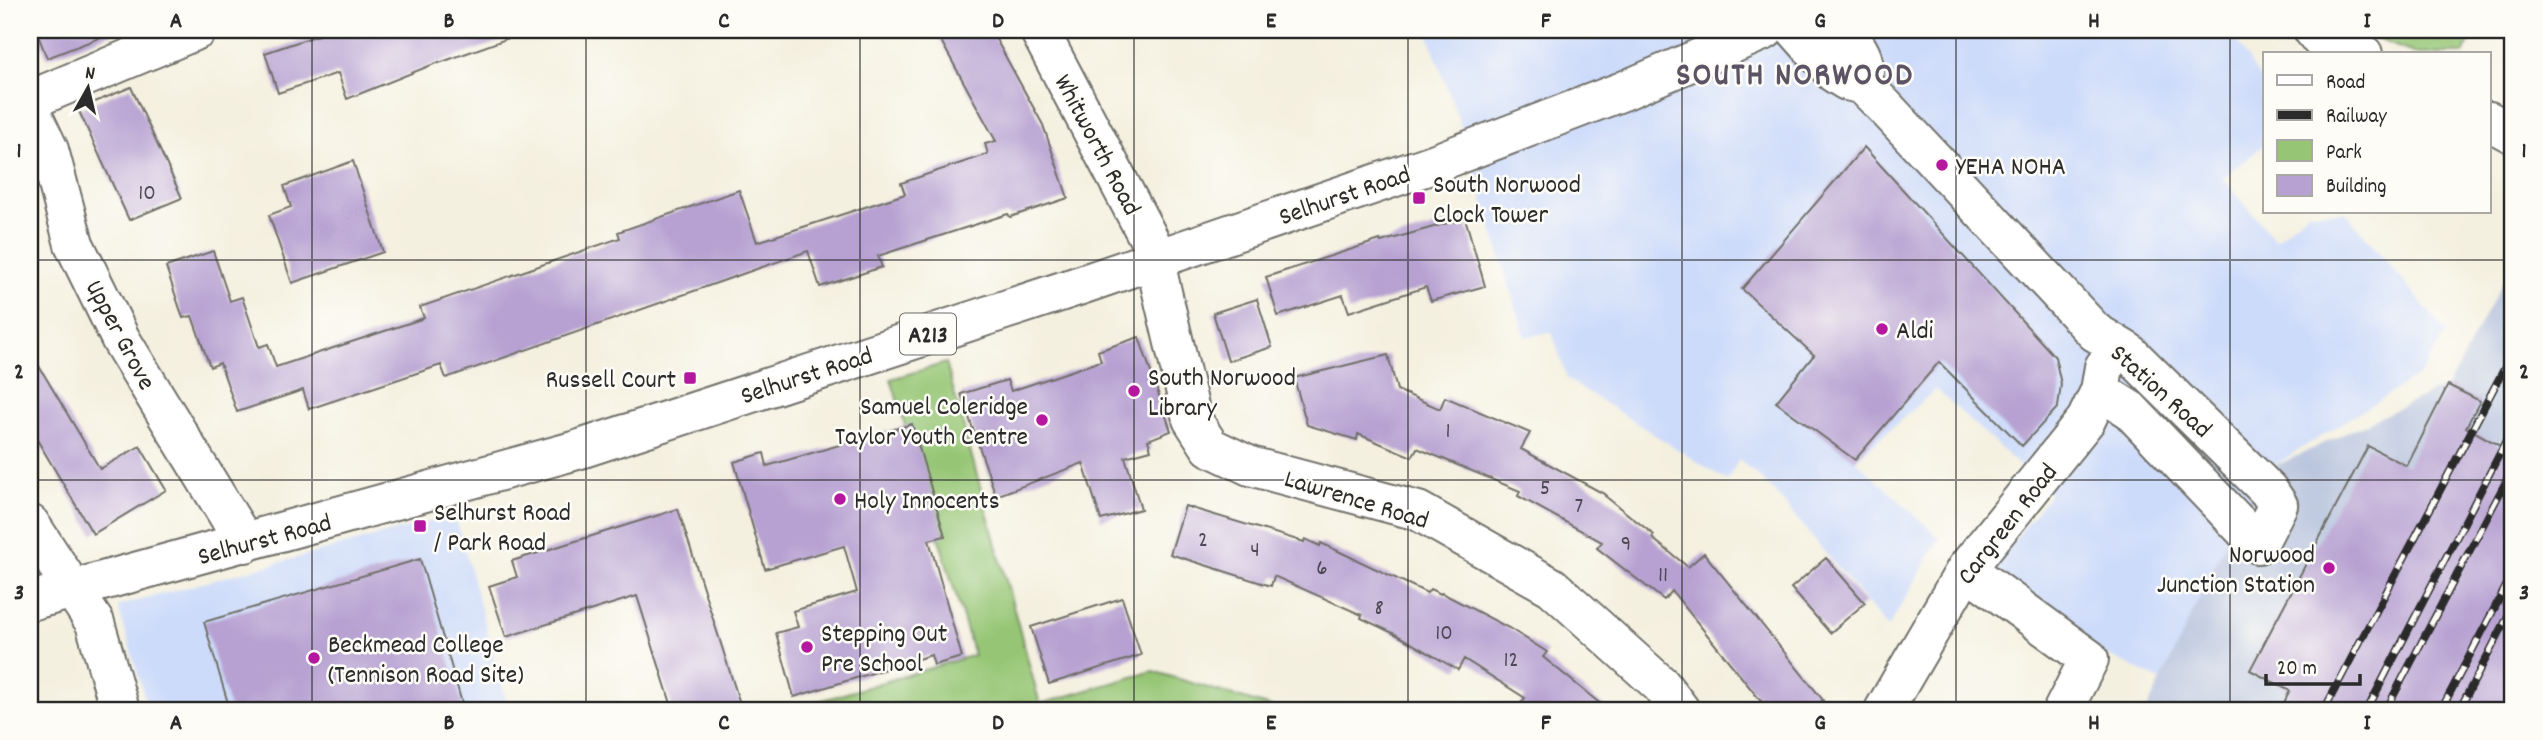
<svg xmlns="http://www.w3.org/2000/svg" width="2543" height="740" viewBox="0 0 2543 740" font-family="Dekko,sans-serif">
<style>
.built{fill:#cddbfa}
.industrial{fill:#b9c5de}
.green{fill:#96c675;stroke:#607850;stroke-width:2}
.building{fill:#b7a1d2}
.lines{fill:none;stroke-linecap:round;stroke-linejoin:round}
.minor-casing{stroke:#71706a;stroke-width:42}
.major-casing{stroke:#71706a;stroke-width:42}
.minor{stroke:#fff;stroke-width:38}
.major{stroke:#fff;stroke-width:38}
.rail-casing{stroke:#2b2b2b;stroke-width:8}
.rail{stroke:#fdfcf7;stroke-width:5;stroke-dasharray:16;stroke-linecap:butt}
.grid{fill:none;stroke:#2b2b2b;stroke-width:2;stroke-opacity:0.55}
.poi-dot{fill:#b5179e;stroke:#fdfcf7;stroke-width:2.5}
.labels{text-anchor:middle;stroke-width:5;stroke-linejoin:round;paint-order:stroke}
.number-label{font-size:23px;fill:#4e4855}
.shield{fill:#fdfcf7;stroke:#6a6a68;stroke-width:2}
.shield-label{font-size:24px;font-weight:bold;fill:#2b2b2b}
.street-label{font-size:26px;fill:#2b2b2b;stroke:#fdfcf7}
.poi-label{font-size:26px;fill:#2b2b2b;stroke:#fdfcf7;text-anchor:start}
.district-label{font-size:33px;font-weight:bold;letter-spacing:2px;fill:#5c5465;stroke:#fdfcf7}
.neatline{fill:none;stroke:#2b2b2b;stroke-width:2.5}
.grid-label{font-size:23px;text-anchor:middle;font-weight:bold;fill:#2b2b2b}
</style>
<rect width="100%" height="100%" fill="#fdfcf7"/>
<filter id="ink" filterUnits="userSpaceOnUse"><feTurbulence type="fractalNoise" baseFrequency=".0143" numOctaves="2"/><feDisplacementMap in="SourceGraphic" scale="14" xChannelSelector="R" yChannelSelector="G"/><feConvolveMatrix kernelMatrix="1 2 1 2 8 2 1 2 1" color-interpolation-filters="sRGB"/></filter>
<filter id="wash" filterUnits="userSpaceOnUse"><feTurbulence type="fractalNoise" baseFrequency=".00686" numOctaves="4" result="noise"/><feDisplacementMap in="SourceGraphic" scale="28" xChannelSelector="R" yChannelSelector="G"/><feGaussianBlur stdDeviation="1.57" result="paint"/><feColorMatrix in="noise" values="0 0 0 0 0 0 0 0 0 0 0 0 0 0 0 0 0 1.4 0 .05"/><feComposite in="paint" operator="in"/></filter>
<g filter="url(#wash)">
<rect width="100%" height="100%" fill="#f4f0df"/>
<!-- built -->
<path class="built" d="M1431,30h799l35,56v58l-42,34 52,62 33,-28h37l101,120 -25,42 -154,96 -105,211 -68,-32 -103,-79 59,-76 -114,-105 -81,71 85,78 -52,90 -116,-139 -33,-30 -12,22 -160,-102 -15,-47 -27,5 -66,-216 -32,-90z
M455,515l54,195h-361l-30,-104z"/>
<!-- industrial -->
<path class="industrial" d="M2513,262v448h-366l97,-207 23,-33 181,-85z"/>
<!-- green -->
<path class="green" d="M2353,30h121l-10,24h-48z
M946,363l94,341 113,-33 127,39h-490l184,-55 -83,-276z"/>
<g id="blocks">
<!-- building -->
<path class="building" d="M36,30h78l1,2 -68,26z
M333,30h190v3l-84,30v-1l-92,37 -9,-26 -60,20 -13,-40z
M935,30h56l52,95 25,73 -58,19 -2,-3 -130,42 4,11 -62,20 -12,-36 -362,127 -5,-13 -132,44 -6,-19 -66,22 -17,-49 -10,4 -18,-51 -9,2 -17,-51 47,-16 17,50 12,-4 17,50 9,-3 8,23 148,-49 -4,-11 200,-69 -2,-6 121,-42 18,52 148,-48 -4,-11 87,-29 -3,-10 11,-3z
M131,87l51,111 -53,22 -51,-111z
M1864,147l191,210 6,27 -3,23 -36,39 -83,-84 -84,98 -79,-58 38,-47 -72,-66z
M353,161l30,91 -91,31 -23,-68 22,-8 -7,-21z
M1465,218l20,68 -54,15 -5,-14 -77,25 -6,-17 -65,21 -12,-39 114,-37 1,2z
M1257,299l15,48 -44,14 -15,-48z
M1139,337l32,94 -23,9 3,10 -26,7 16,52 -40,11 -18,-57 -87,33 -35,-102 46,-14 4,11 90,-30 -3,-10z
M30,351l70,118 40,-23 26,44 -73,44 -63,-106z
M1388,355l9,35 43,19 5,-12 85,36 -9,16 85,46 -1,1 49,39 -2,3 36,29 16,-14 119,147 -13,10h-42l-96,-119 -8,9 -67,-52 5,-6 -84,-46 2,-5 -103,-43 -5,9 -54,-23 -1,6 -50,-15 -13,-47z
M2448,385l32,16 -14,26 47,26v243l-7,14h-226l10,-19 -40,-21 118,-224 39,20z
M912,424l33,112 -16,4 33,117 -28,8 -3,-10 -137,42 -18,-64 22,-6 -5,-16 64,-19 -13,-46 -79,23 -31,-107 30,-9 3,13z
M1185,506l119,36 1,-3 15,7 1,-3 106,50 3,-4 11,5 1,-1 67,35 38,24 -4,5 65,53h-93l10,-12 -61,-39 -6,11 -63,-36 -34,-16 1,-3 -88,-39 -3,10 -101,-32z
M678,509l64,201h-69l-36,-114 -131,41 -17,-51 28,-9 -5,-16z
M1826,558l39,45 -35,30 -39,-45z
M420,559l44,151h-234l-26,-88z
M1122,598l19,57 -92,29 -18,-57z"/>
</g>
</g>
<g filter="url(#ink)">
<use href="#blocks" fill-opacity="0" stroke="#71706a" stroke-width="2"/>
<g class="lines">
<!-- minor casing -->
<g class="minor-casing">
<path id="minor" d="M1039,30l111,211 42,178 18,28 40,19 168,45 134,76 109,98 19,25
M1796,30l38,43 13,8 16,4 21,21 211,226 33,20 140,138 10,15 -20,39 -128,-134 -30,-19
M1845,30c15,22 22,27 18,55
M2313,30l8,10 42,14
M30,100l167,-70
M30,110l19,40 25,94 47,96 124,203
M2489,121l24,13
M30,524l65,99 25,87
M1966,569l123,90 -26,51
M1884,710l82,-141 120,-149 14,-29 4,-24"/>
</g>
<!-- major casing -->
<g class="major-casing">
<path id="major" d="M30,601l547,-151 504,-165 352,-121 190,-73 142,-61"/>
</g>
<!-- minor -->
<use href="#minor" class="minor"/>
<!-- major -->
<use href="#major" class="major"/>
<!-- rail casing -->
<g class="rail-casing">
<path id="rail" d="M2324,710l189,-358
M2367,710l146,-282
M2386,710l127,-242
M2441,710l72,-137
M2459,710l54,-103"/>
</g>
<!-- rail -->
<use href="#rail" class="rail"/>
</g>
</g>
<!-- grid -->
<path class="grid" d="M312,30v680M586,30v680M860,30v680M1134,30v680M1408,30v680M1682,30v680M1956,30v680M2230,30v680M30,260h2483M30,480h2483"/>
<!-- markers -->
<g class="poi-dot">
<circle cx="1942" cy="165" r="7"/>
<rect x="1412" y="191" width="14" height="14" rx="3.5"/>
<circle cx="1882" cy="329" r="7"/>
<rect x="683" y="371" width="14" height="14" rx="3.5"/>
<circle cx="1134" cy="391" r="7"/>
<circle cx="1042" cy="420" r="7"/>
<circle cx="840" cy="499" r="7"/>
<rect x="413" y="519" width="14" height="14" rx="3.5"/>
<circle cx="2329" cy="568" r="7"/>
<circle cx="807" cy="647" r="7"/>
<circle cx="314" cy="658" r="7"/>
</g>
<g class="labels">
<!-- number labels -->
<g class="number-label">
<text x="147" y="199">10</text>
<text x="1448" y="437">1</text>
<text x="1545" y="494">5</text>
<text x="1579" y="512">7</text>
<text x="1203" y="546">2</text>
<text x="1626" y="550">9</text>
<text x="1255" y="556">4</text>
<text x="1322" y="574">6</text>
<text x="1663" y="581">11</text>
<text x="1379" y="614">8</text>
<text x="1444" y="639">10</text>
<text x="1511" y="666">12</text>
</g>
<!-- shield labels -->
<rect class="shield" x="900" y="313.5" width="56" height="41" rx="5"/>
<g class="shield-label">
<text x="928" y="342">A213</text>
</g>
<!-- street labels -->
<g class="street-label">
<text transform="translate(1099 144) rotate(62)" y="9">Whitworth Road</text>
<text transform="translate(1344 194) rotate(-19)" y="9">Selhurst Road</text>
<text transform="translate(122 334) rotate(62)" y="9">Upper Grove</text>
<text transform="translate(806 374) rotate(-18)" y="9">Selhurst Road</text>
<text transform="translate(2162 390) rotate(42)" y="9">Station Road</text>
<text transform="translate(1357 498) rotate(17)" y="9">Lawrence Road</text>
<text transform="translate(2006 523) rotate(-52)" y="9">Cargreen Road</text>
<text transform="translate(264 538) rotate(-15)" y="9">Selhurst Road</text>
</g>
<!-- poi labels -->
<g class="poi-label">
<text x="1956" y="174">YEHA NOHA</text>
<text x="1433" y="192">South Norwood<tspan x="1433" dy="30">Clock Tower</tspan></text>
<text x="1896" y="338">Aldi</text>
<text x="1148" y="385">South Norwood<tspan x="1148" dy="30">Library</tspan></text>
<text x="676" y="387" text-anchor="end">Russell Court</text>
<text x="1028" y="414" text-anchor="end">Samuel Coleridge<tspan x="1028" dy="30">Taylor Youth Centre</tspan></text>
<text x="854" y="508">Holy Innocents</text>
<text x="434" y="520">Selhurst Road<tspan x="434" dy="30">/ Park Road</tspan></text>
<text x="2315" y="562" text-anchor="end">Norwood<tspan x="2315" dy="30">Junction Station</tspan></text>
<text x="821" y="641">Stepping Out<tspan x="821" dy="30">Pre School</tspan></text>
<text x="328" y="652">Beckmead College<tspan x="328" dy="30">(Tennison Road Site)</tspan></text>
</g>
<!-- district labels -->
<g class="district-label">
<text x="1795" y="84">SOUTH NORWOOD</text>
</g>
</g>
<!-- margin -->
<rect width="2543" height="740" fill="none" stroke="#fdfcf7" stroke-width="77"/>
<!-- legend -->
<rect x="2263" y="52" width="228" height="161" fill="#fdfcf7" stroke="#a9a8a5" stroke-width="2"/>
<rect x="2277" y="75" width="35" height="10" fill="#ffffff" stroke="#a9a8a5" stroke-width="2"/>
<text x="2326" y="88" font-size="21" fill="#2b2b2b">Road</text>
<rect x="2277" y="110" width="35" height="10" fill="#2b2b2b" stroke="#a9a8a5" stroke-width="2"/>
<text x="2326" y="122" font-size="21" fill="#2b2b2b">Railway</text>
<rect x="2277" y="140" width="35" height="21" fill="#96c675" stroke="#a9a8a5" stroke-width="2"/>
<text x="2326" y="158" font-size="21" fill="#2b2b2b">Park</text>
<rect x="2277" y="175" width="35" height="21" fill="#b7a1d2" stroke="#a9a8a5" stroke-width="2"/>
<text x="2326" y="192" font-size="21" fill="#2b2b2b">Building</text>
<!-- north arrow -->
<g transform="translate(88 88) rotate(8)" stroke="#fdfcf7" stroke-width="5" paint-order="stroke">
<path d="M0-5L12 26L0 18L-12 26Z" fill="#2b2b2b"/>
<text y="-10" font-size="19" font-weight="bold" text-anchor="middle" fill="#2b2b2b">N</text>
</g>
<!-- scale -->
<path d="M2266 674v10h94v-10" fill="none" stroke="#2b2b2b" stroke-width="3.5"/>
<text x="2277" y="674" font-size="21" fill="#2b2b2b" stroke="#fdfcf7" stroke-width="5" paint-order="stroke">20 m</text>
<rect x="38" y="38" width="2466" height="664" class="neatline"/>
<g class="grid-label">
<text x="176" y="27">A</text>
<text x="449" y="27">B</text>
<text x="724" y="27">C</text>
<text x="998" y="27">D</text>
<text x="1271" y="27">E</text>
<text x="1546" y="27">F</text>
<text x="1820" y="27">G</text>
<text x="2094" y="27">H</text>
<text x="2367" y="27">I</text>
<text x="19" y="157">1</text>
<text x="2524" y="157">1</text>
<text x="19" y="378">2</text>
<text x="2524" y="378">2</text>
<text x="19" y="599">3</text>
<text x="2524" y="599">3</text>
<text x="176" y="729">A</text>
<text x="449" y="729">B</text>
<text x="724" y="729">C</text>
<text x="998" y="729">D</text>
<text x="1271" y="729">E</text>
<text x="1546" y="729">F</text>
<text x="1820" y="729">G</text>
<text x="2094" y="729">H</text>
<text x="2367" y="729">I</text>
</g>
</svg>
